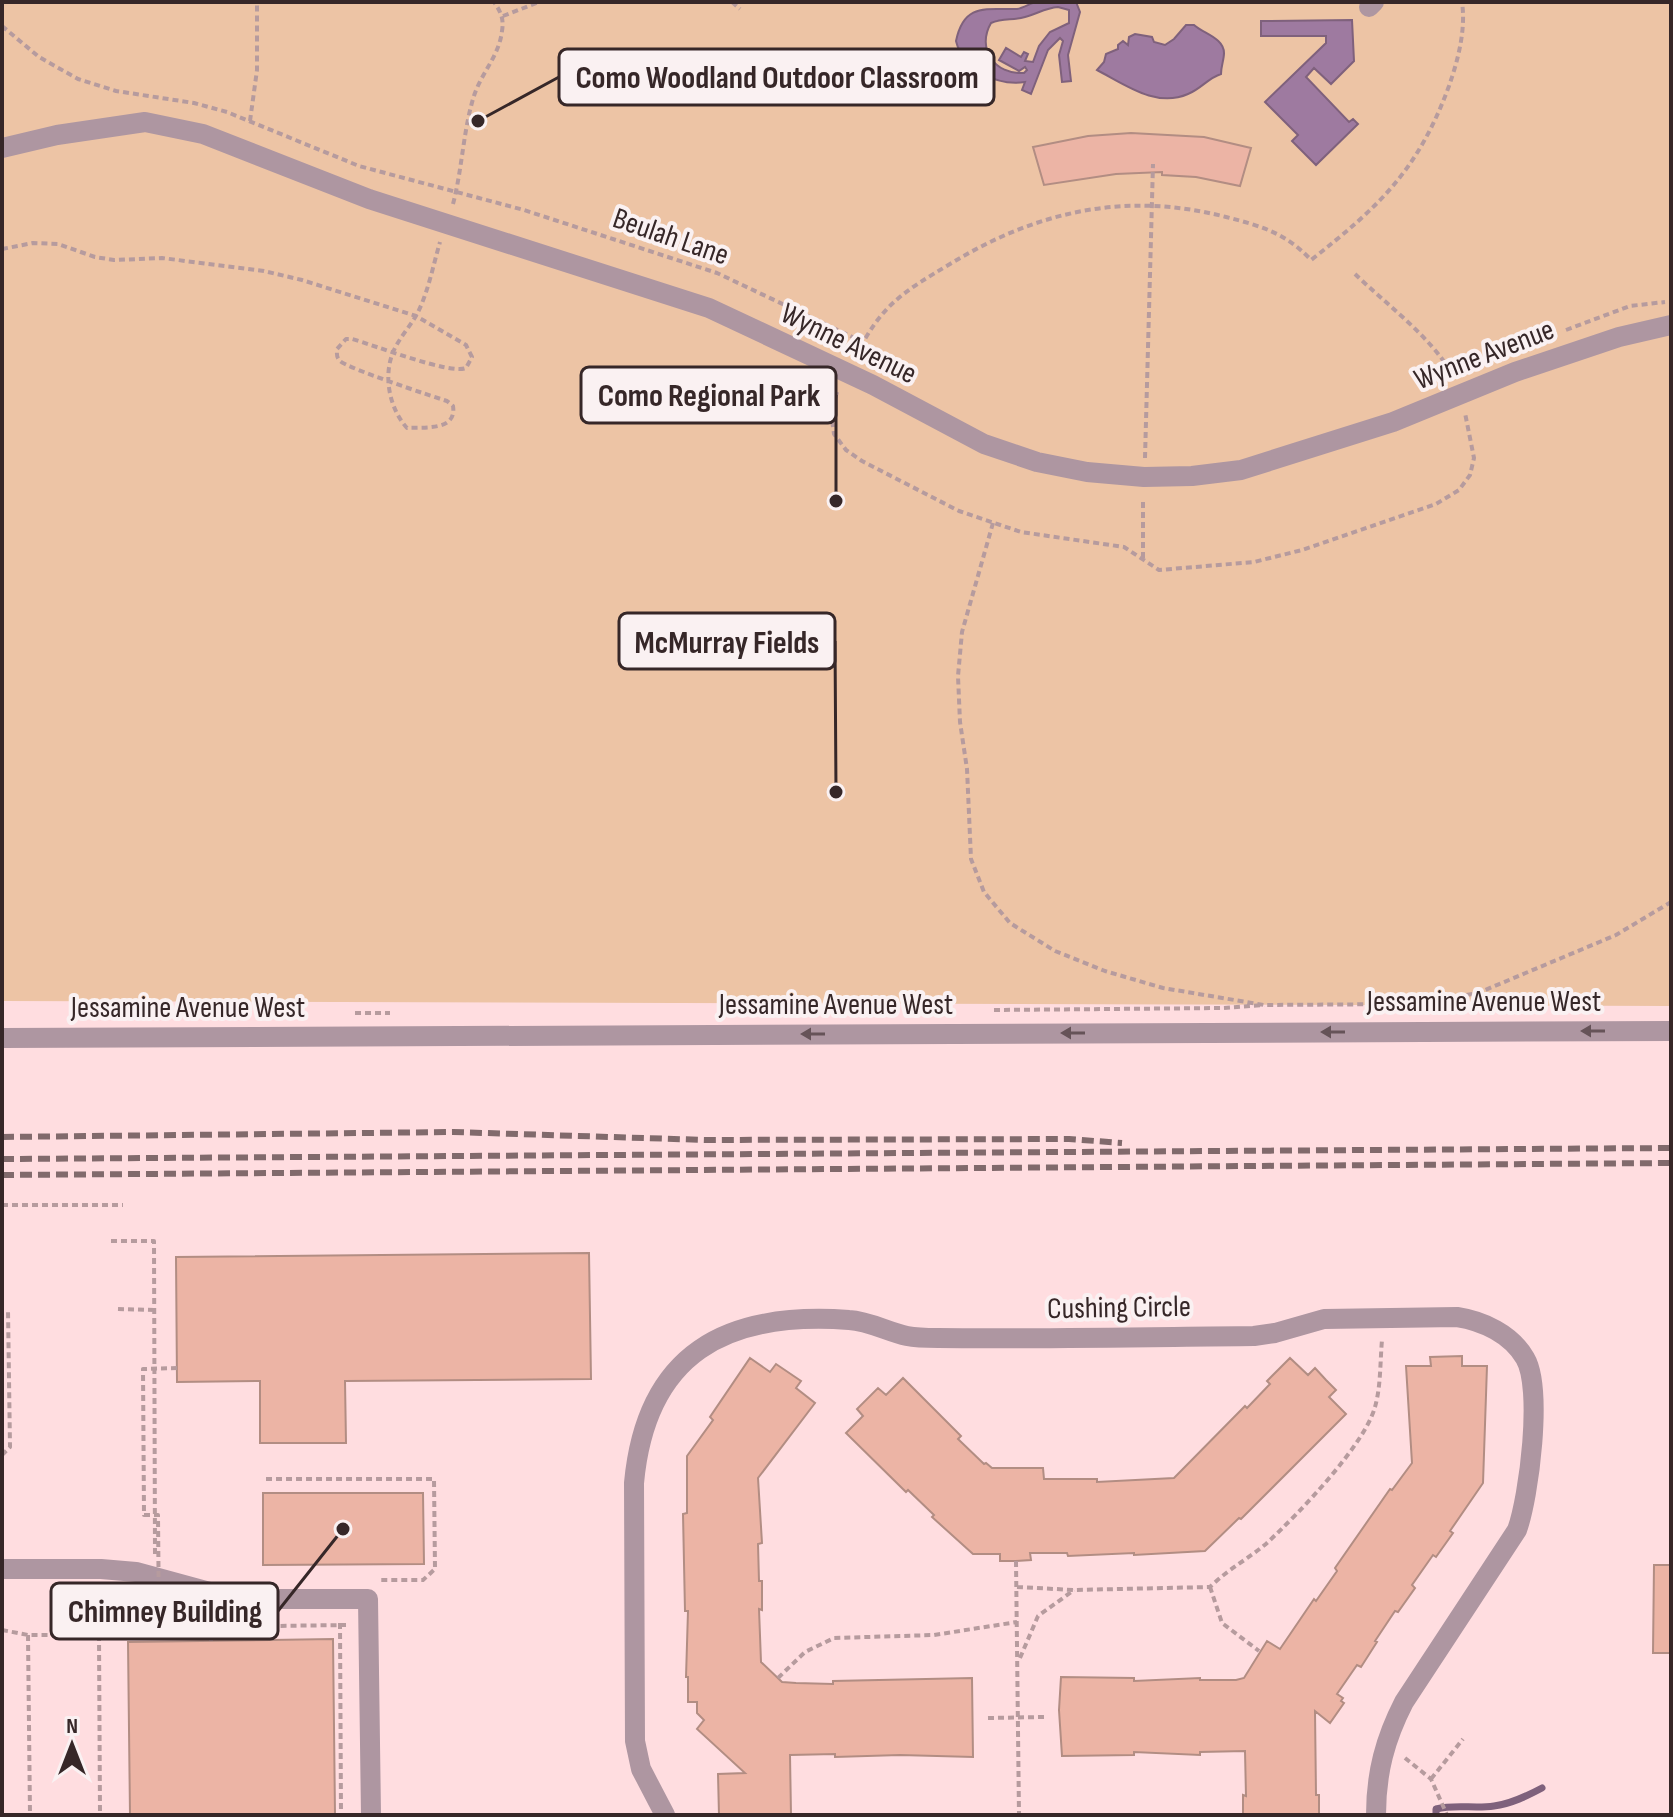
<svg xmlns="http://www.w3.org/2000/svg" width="1673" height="1817" viewBox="0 0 1673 1817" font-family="'Sofia Sans Condensed',sans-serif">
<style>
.green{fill:#edc4a5}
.water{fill:#9e7aa0;stroke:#7f617c;stroke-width:2;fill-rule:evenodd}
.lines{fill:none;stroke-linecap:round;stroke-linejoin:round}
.stream{stroke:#7f617c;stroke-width:7}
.building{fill:#ecb4a5;stroke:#b28d83;stroke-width:2}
.path{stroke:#b69b9e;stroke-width:4;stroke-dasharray:6 4;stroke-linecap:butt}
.minor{stroke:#ae96a1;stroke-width:20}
.rail{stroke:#816a6c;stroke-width:6;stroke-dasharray:12 6;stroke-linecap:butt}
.path-bridge{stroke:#b69b9e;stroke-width:4;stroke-dasharray:6 4;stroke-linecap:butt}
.oneway{fill:#665358}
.labels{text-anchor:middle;stroke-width:8;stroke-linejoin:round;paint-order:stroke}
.street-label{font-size:30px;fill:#362728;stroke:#faf1f2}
.leader{fill:none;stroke:#362728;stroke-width:3}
.callout-dot{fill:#362728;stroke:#faf1f2;stroke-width:3}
.callout{fill:#faf1f2;stroke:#362728;stroke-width:3}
.callout-label{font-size:32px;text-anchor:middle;font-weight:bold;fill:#362728}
</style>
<rect width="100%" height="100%" fill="#ffdde0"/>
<!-- green -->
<path class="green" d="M2,2h1669v1004l-1669,-5z"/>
<!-- water -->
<path class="water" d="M1035,2h41l4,10 -12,43 3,26 -9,1 -3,-27 4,-14 -3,-3 -12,12 -17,44 -9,-4 3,-8c-28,4 -62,-12 -69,-41 8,-39 31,-31 61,-32 6,-1 12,-5 18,-7zM1058,7l11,3v13l-19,9 -11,14 -6,16 -8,-1 3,-7 -4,-2 -3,5 -15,-9 -7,12 20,11 6,-4 2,3 -3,3c-29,2 -48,-24 -33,-50 12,-6 22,-2 34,-6 12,-3 20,-9 33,-10z
M1352,20l2,41 -23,23 -17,-16 -8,9 43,45 4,-3 5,5 -42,41 -24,-24 6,-6 -33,-33 61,-59v-7h-65v-15z
M1186,25h8c10,9 30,13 30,28 0,7 -3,13 -3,21 -13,4 -20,15 -33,20 -32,14 -62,-9 -91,-24l7,-8 2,-8 12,-5v-4l5,-4 5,4 1,-8 6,-3 17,3 2,5 11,3 9,-6z"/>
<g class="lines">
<!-- stream -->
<path class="stream" d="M1436,1815v-6c20,-5 38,0 58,-3 17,-2 33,-10 48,-18"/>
</g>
<!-- building -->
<path class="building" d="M1131,133l73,4 47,11 -11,38 -44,-9 -34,-2v-3l-46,2 -72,11 -11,-38 55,-11z
M589,1253l2,126 -246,2 1,62h-86v-62l-83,1 -1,-125z
M1462,1356v10h25l-4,117 -33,48 3,2 -17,24 -3,-2 -21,30 3,3 -17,24 -3,-1 -20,30 2,1 -16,25 -4,-2 -20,29 6,4 -2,3 3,2 -14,20 -15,-12 1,84h3v20h-76v-20l3,1 -1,-45 -45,1v3l-66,-3v3l-72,1 -3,-46 2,-33 73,1v3l66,-3v2h36l8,-2 23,-37 13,8 34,-50 2,2 21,-30 -2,-3 55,-79 2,1 20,-27 -6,-97h25l-1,-9z
M750,1358l20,14 6,-8 25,17 -5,7 19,15 -57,75 4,65 -4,1 1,37h3v29l-3,-1 2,53 21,20 14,1 37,1v-3l139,-3 1,79 -73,-2 -65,2v-3l-45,1 1,60h-72l-1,-41 27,-1 -48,-44 7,-9 -7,-7v-11h-9v-25h-2l2,-66h-3l-2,-97 4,-1v-57l26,-36 -3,-3z
M1290,1358l18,17 7,-7 11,12 10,10 -7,7 17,17 -105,105 -2,-1 -34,33 -71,4v-2l-66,3 -1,-3h-37l1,7 -15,1h-16v-7h-27l-41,-37 2,-2 -26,-25 -2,2 -60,-59 17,-17 -6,-7 21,-21 8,7 17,-17 58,58 -3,3 26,25 2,-1 6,5h51l1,11h53v3l77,-4 71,-72 2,2 23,-24 -3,-3z
M263,1493h160l1,71 -161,1z
M1654,1565h17v88h-18z
M333,1639l2,176h-205l-2,-173z"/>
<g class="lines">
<!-- path -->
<path class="path" d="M732,2l8,7
M503,16l36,-14
M2,26l37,31 39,22 38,12 78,12 33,9 132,54 165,44 193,63 146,69
M250,121l7,-51v-68
M453,204c9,-34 10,-71 20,-105 7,-25 26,-42 29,-68 2,-12 -1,-19 -8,-29
M2,249l31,-6 25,1 37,13 19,3 48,-2 102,13 38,9 114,36 50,29 6,12 -6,11c-16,7 -92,-23 -114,-29h-6l-9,10c0,6 -1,7 3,12 7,7 91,35 107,40l6,5c4,25 -28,21 -46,22 -19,-21 -25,-57 -11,-82 6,-11 15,-21 21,-32 11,-21 16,-48 23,-72
M1355,274c31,30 76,63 97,100
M1566,330l64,-24 35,-4
M856,356c25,-51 47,-64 94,-92 87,-53 176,-73 276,-47 35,9 60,16 85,43 69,-54 107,-90 138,-174 9,-26 17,-56 13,-84
M837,392l-6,21 3,21 12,16 16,11 97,50 62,21 103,15 35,23 95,-8 48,-12 134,-46 23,-14 11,-15 4,-17 -9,-45
M1145,458l8,-294
M993,523l-31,109 -4,44 2,46 7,47 4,90 13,33 26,31 45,28 50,20 58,17 101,17 149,-1 65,-11 138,-58 55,-33
M1143,558v-60
M994,1010l229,-2 41,-3
M355,1013h35
M2,1205h121
M111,1241h43l1,315
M118,1309l36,1
M2,1455l8,-8 -2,-137
M266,1479h168l1,90 -12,11h-43
M1016,1561l3,254
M1017,1587l57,3 136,-3c18,-18 40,-29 58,-45 31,-29 96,-96 107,-135 6,-21 5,-45 7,-67
M1210,1587l12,36 37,28
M340,1623l1,192
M2,1630l26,5h71l25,-7 222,-3
M28,1635l2,180
M99,1635l1,180
M1020,1658l18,-42 36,-26
M778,1678l27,-26 29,-14 100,-3 83,-13
M988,1718l57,-1
M1405,1758l26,21 16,36
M1431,1779l32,-40"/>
<!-- minor -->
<path class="minor" d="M1369,7l5,-5
M2,148l55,-13 88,-13 58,12 166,65 340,109 164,77 111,59 53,18 50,10 57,5 48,-1 49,-6 152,-48 122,-50 104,-35 52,-12
M2,1038l1669,-7
M2,1569h99l35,3 99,27h133l3,216
M665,1815l-24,-46 -6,-28 -1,-258c12,-130 92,-172 215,-163 20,1 39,12 58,16 10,2 21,2 31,2 105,1 210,-1 316,-2l21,-3 49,-14 133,-2c26,4 54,17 68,41 18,30 4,139 -8,172l-113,172c-19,37 -28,71 -28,113"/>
<!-- rail -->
<path class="rail" d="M2,1137l451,-5 253,8 363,-1 53,4
M2,1159l1669,-11
M2,1175l1669,-12"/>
<!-- path-bridge -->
<path class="path-bridge" d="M177,1368l-34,1 1,146h14l1,110h52v16"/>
</g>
<!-- one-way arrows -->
<defs><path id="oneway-solid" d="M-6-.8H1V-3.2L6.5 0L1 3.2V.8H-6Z" transform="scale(2)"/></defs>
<g class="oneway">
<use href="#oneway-solid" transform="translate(1593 1031) rotate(180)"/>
<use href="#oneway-solid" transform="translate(1333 1032) rotate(180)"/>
<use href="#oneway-solid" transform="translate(1073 1033) rotate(180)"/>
<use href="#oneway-solid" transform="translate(813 1034) rotate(180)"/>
</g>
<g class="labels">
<!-- street labels -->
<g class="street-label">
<text transform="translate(671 236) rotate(19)" y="10">Beulah Lane</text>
<text transform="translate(849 343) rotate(26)" y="10">Wynne Avenue</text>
<text transform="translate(1484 354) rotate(-21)" y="10">Wynne Avenue</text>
<text x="1484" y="1011">Jessamine Avenue West</text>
<text x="836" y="1014">Jessamine Avenue West</text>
<text x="188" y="1017">Jessamine Avenue West</text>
<text transform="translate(1119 1307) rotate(-1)" y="10">Cushing Circle</text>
</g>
</g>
<!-- callouts -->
<path class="leader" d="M478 121L559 77M836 501L836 395M836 792L835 641M343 1529L278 1611"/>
<g class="callout-dot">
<circle cx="478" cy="121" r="8"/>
<circle cx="836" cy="501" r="8"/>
<circle cx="836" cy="792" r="8"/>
<circle cx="343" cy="1529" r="8"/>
</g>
<g class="callout">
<rect x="559" y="49" width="435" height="56" rx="8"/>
<rect x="581" y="367" width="255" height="56" rx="8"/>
<rect x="619" y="613" width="216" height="56" rx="8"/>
<rect x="51" y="1583" width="227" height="56" rx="8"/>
</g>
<g class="callout-label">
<text x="777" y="88">Como Woodland Outdoor Classroom</text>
<text x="709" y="406">Como Regional Park</text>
<text x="727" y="653">McMurray Fields</text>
<text x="165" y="1622">Chimney Building</text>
</g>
<!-- border -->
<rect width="1673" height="1817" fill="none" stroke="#362728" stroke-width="8"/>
<!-- north arrow -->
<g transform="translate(72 1745)" stroke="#faf1f2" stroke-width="6" paint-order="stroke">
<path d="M0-6L14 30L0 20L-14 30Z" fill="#362728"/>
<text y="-12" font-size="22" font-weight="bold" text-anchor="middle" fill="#362728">N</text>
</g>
</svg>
